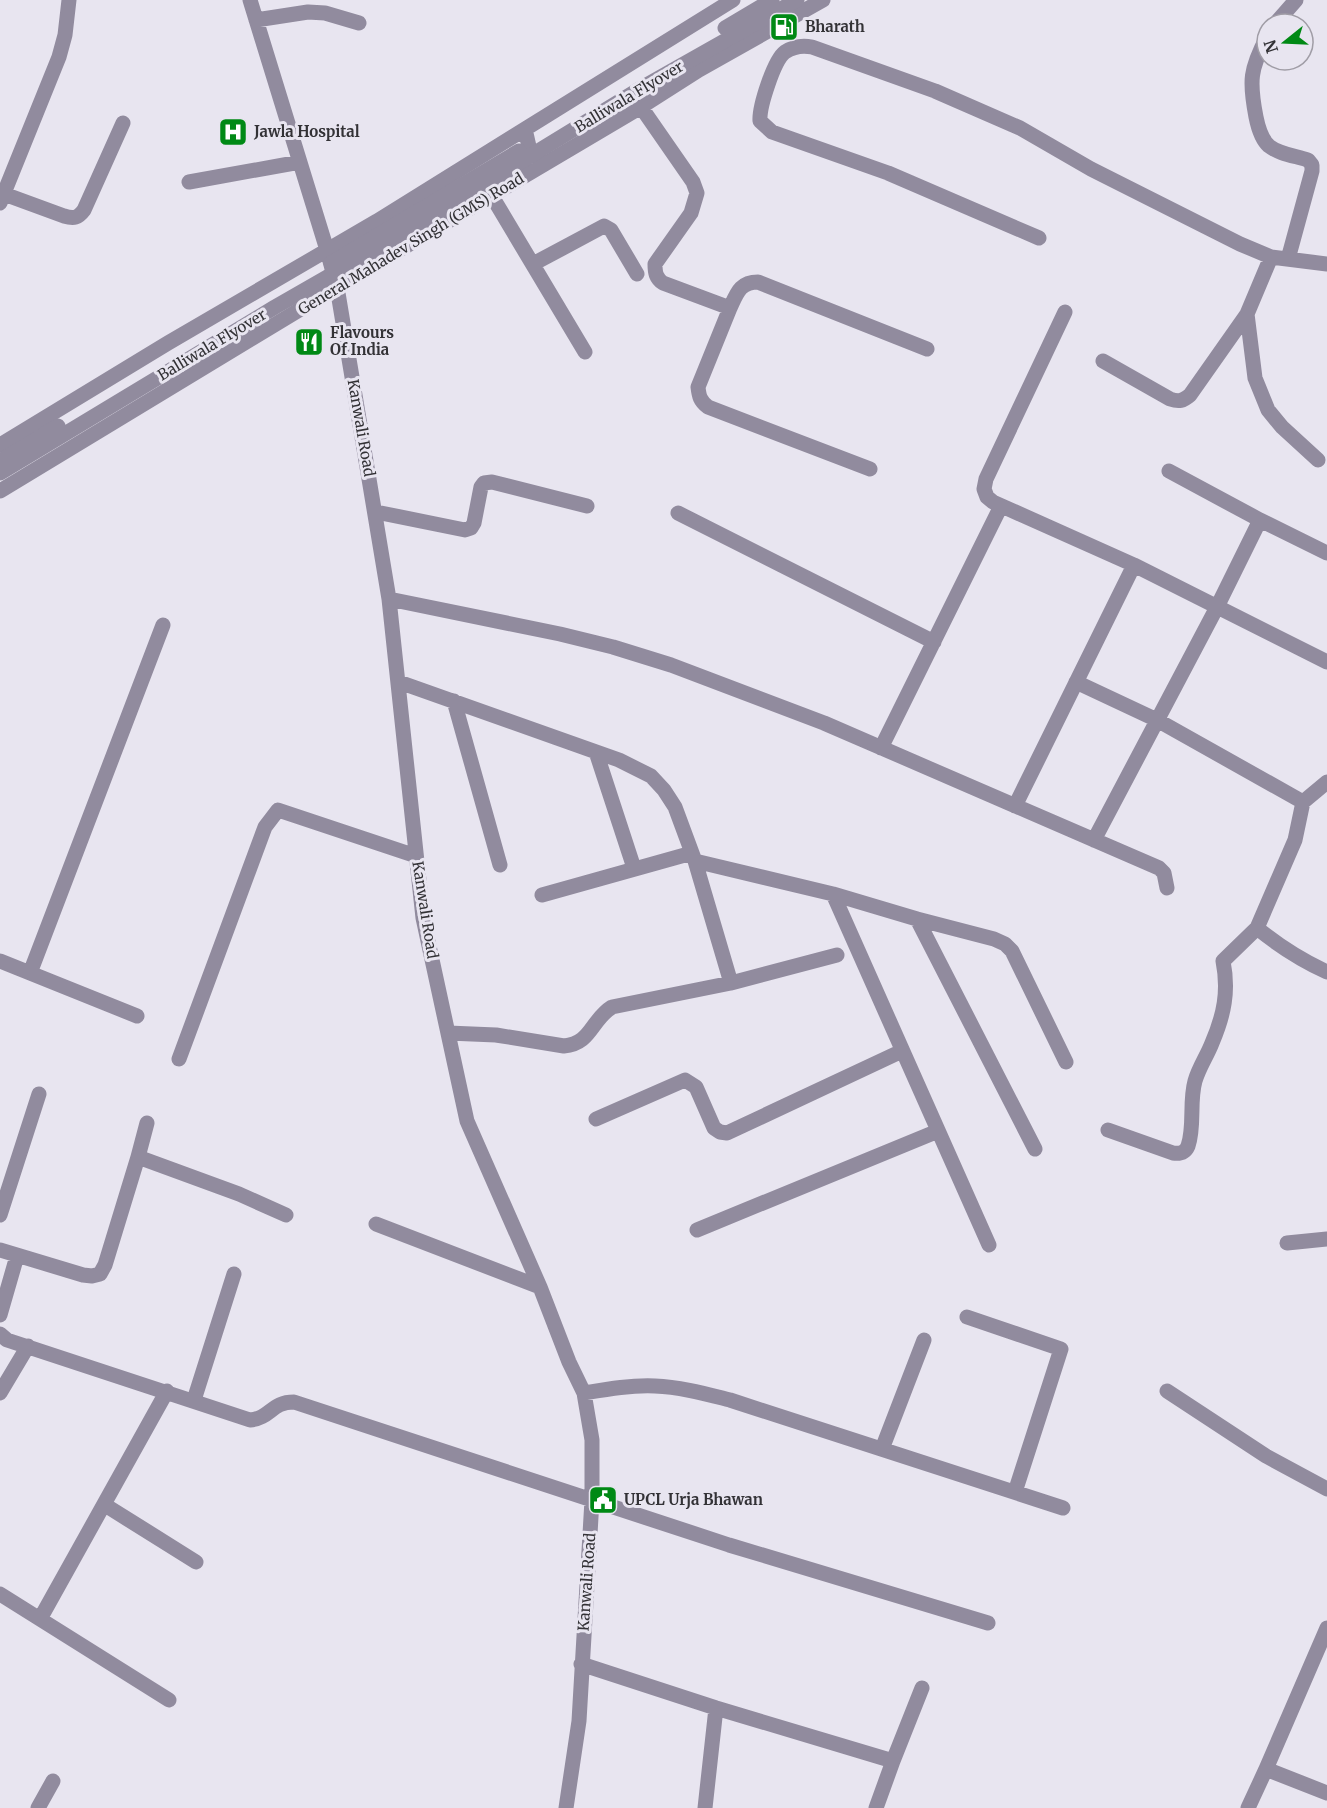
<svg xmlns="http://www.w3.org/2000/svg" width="1327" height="1808" viewBox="0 0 1327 1808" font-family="Merriweather,serif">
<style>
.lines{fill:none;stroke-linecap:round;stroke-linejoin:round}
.minor{stroke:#918b9e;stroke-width:15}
.minor-bridge{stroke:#918b9e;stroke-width:15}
.labels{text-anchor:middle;stroke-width:6;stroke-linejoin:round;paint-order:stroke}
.poi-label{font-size:15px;font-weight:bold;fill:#333236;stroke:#e8e5f0;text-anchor:start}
.street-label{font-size:15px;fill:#333236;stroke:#e8e5f0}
</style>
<rect width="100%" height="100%" fill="#e8e5f0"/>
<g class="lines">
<!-- minor -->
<path class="minor" d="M250,0l77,250 10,37 52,312 34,319 44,203 73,166 29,75 15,31 8,47v60l-13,221 -13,87
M256,20l52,-8 17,1 34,10
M1275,24l21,-24
M1267,37c-17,32 -18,44 -11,80 2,10 5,22 13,29 10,8 27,10 39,14l4,5v6l-24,88
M641,107l52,75 4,11 -6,20 -36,51c0,9 1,14 8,19l67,25 -32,79c1,9 2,14 10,20l162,62
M525,129l5,22 12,12
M189,182l111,-20
M487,188l98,164
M4,194l60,22c10,3 14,2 20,-6l39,-87
M0,203l59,-146 6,-22 4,-35
M1039,238l-151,-65 -116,-41 -12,-11c-1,-14 14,-61 25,-69 9,-6 17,-7 27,-5l123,44 85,37 71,41 149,75 31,13 56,7
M1271,257l-24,57 8,64 13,32 14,17 36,33
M533,264l71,-38 7,4 26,44
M730,308c7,-15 10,-26 28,-26l169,67
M1065,312l-79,167 -2,10 3,8 6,5 141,63 193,97
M1103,361l67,38c9,3 13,2 20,-4l57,-81
M0,445l168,-102 209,-122 356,-221
M1169,471l91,49
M0,491l337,-204 304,-180 58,-37 124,-70
M376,512l89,18 6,-2 3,-5 7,-36 3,-4 8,-1 95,24
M678,513l256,129
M389,599l171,35 53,13 58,18 153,58 335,145 5,5 3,15
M399,682l220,78 32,16 13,14 11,17 20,54 36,122 106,-28
M1076,682l81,38 146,82
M454,701l46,164
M881,748l120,-242
M596,752l38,116
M1327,782l-24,20 -8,38 -38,88c22,18 44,32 70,44
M1015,806l119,-241
M1094,840l123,-233 43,-87 67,33
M695,861l138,33 84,25 118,230
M833,894l156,351
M542,895l150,-42
M917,919l77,20 11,5 7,7 54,111
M0,961l137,55
M30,973l133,-348
M448,1033l48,2 68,11c27,-2 27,-26 48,-39l119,-24
M179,1059l86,-232 13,-17 138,46
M596,1119l89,-39 11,7 18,41 6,4 7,1 175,-82
M1108,1130l65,23c7,1 12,0 15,-7 7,-20 1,-44 7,-65 4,-14 12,-25 17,-38 12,-28 17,-52 11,-82l34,-33
M138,1157l9,-34
M0,1215l39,-121
M376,1224l164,63
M697,1230l241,-99
M1287,1243l40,-4
M0,1250l83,25 9,1 8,-2 5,-9 33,-108 101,37 47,21
M0,1315l17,-59
M967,1317l94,32 -46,143
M0,1334l7,6 243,80c21,-2 21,-18 44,-18l435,143 259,78
M1167,1391l99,65 61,33
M0,1393l28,-47
M584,1393c24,-4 47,-8 71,-7 26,1 51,8 75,14l333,108
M194,1400l40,-126
M882,1449l42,-109
M105,1505l91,57
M0,1594l169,106
M40,1619l127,-228
M581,1664l135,44 177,53 -17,47
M893,1761l29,-73
M1266,1769l61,-141
M38,1808l15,-27
M705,1808l11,-100
M1248,1808l18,-39 61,24"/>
<!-- minor-bridge -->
<path class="minor-bridge" d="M725,28l47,-28
M331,263l188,-112
M0,461l58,-35
M0,473l275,-166 136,-78 232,-142 154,-87"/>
</g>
<!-- icons -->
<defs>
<g id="fuel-square" transform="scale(1.5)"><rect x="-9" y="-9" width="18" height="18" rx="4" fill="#008915" stroke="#e8e5f0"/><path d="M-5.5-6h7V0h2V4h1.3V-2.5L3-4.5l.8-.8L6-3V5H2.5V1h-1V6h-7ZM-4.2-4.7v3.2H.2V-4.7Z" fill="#fff"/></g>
<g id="hospital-square" transform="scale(1.5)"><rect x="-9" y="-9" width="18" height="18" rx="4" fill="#008915" stroke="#e8e5f0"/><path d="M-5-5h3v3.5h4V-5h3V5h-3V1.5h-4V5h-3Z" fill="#fff"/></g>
<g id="restaurant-square" transform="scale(1.5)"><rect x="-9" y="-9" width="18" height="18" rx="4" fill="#008915" stroke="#e8e5f0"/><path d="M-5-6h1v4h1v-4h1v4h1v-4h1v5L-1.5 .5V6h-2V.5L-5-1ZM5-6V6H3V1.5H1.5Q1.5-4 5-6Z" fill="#fff"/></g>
<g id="civic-square" transform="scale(1.5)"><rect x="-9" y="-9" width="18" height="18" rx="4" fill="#008915" stroke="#e8e5f0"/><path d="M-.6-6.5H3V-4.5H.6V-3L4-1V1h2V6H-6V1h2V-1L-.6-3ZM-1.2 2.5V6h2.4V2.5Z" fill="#fff"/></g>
</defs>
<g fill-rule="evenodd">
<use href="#fuel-square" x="784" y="27"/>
<use href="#hospital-square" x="233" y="132"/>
<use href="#restaurant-square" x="309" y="342"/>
<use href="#civic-square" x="603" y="1500"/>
</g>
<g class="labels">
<!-- poi labels -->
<g class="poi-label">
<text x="805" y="32">Bharath</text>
<text x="254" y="137">Jawla Hospital</text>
<text x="330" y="338">Flavours<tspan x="330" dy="17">Of India</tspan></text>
<text x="624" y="1505">UPCL Urja Bhawan</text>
</g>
<!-- street labels -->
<g class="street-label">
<text transform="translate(629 97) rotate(-31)" y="5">Balliwala Flyover</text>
<text transform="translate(411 244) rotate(-31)" y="5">General Mahadev Singh (GMS) Road</text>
<text transform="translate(212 345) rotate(-31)" y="5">Balliwala Flyover</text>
<text transform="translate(361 428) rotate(80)" y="5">Kanwali Road</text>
<text transform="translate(425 910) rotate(81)" y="5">Kanwali Road</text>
<text transform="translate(587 1582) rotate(-86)" y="5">Kanwali Road</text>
</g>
</g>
<!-- north arrow -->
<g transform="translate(1285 42) rotate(252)"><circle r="28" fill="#e8e5f0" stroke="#a09da6" stroke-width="1.5"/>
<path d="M0-4.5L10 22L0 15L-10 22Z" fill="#008915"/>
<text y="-9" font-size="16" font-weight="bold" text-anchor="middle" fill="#333236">N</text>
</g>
</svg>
